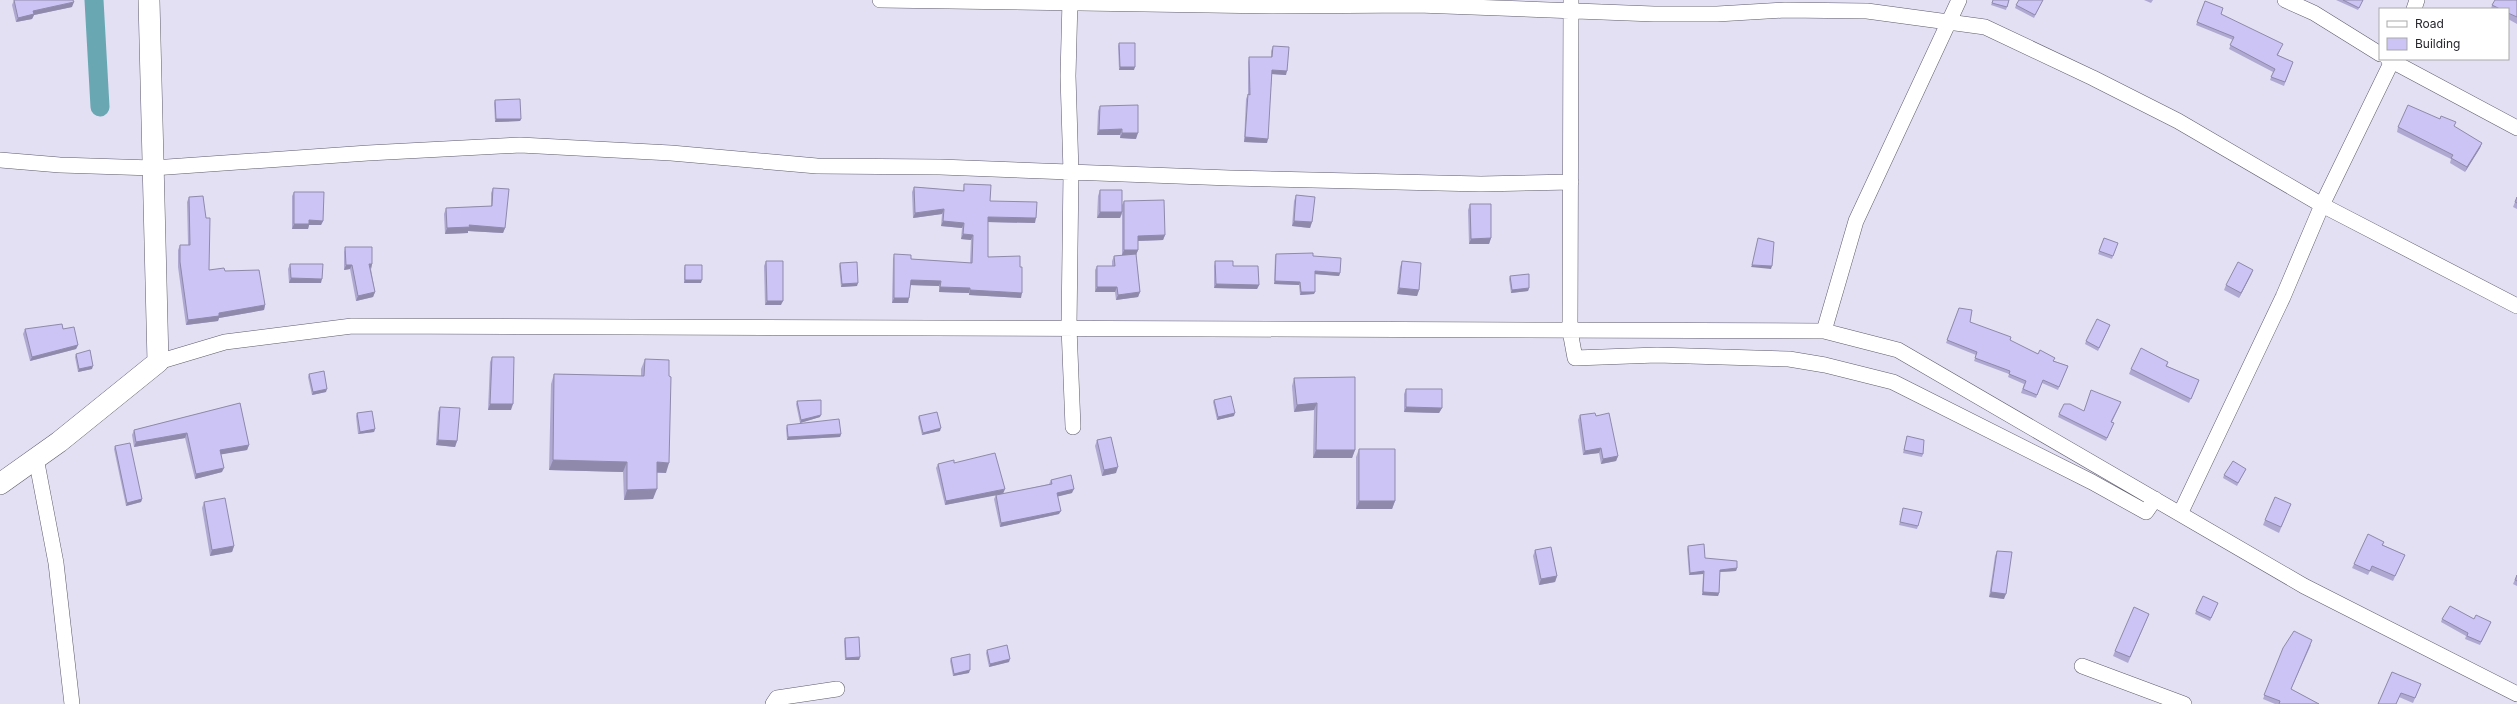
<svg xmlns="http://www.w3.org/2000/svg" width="2517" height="704" viewBox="0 0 2517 704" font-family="Inter,sans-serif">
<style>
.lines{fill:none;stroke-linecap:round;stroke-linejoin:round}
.canal{stroke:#69a7b2;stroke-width:19}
.street-casing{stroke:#5e5b6c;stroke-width:16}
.secondary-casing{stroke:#5e5b6c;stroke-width:22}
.street{stroke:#fff;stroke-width:15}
.secondary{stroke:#fff;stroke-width:21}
.wall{fill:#afa9d2}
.shaded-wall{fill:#8f89ab}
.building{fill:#ccc4f4;stroke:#8f89ab}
</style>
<rect width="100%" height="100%" fill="#e3e0f4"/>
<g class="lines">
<!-- canal -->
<path class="canal" d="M94,0l6,107"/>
<!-- street casing -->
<g class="street-casing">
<path id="street" d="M880,0l393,6 145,-1 236,9h63l68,-4 82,1 118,16 108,51 85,43 144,84 195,101
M1070,0l-2,76 3,96 -2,155 4,100
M1571,0l-1,331 5,27 82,-3 132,4 36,6 68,17 199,100 54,30 9,-13
M2285,0l29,13 66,41
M2414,9l3,-9
M2388,59l129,69
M0,160l60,5 93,3 215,-15 152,-8 151,8 146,13 123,1 290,11 251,6 90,-2
M1824,331l32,-110 103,-221
M158,362l67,-20 127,-16 1472,5 74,19 406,236 213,108
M36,458l20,105 16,141
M2180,514l103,-217 39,-92 71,-146
M2082,666l102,38
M773,704l4,-6 60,-9"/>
</g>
<!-- secondary casing -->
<g class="secondary-casing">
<path id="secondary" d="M0,484l59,-42 99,-80 -9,-362"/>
</g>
<!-- street -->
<use href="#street" class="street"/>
<!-- secondary -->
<use href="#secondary" class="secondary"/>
</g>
<!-- wall -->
<path class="wall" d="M14,0l58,7 -38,8 -2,4 -16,3 -4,-17z
M1993,0h16l-3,10 -15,-5z
M2144,0h9l-2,3z
M2336,0h27l-5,10z
M2517,0v24l-9,-5v-10h-17l1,-4z
M2205,1l16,13 60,34 -3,7 15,7 -9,24 -14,-6 3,-8 -44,-23 4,-9 -37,-15z
M2042,2l-8,16 -19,-10 1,-3z
M1119,43l15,27h-15l-1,-24z
M1273,46l13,29 -14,-1 -5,69 -23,-1 2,-43 2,-5v-32l1,-5h22v-6z
M495,100l26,19 -1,2 -25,1 -1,-19z
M1100,106l36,33 -16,-1v-3h-23l1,-24z
M2398,127h56l28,16 -2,5 -15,24 -15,-9 1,-4 -54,-27z
M964,184l26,17 45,22 -47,-1v35l33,41 -52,-3v-2l-30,-1v-6l-29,-1 -2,18h-16l1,-44 1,-5 17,5 59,4 1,-23 -10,-1 1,-11 -21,-2 1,-12 -29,4 -1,-26 2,-5 49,4z
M493,188l12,40 -2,5 -35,-2v2l-23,1 -1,-20 2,-6 45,-2v-13z
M1100,190l22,15 2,-4 41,34 -2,5 -25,1v9l-2,5 4,37 -2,5 -22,3 -1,-8h-20v-22l2,-4h15v-5l2,-5 12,-1h-4v-41l-2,4h-23l1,-22z
M294,192l29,29 -2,4h-12l-1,4h-16v-33z
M1296,195l16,27 -2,6 -18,-2 2,-25z
M189,197l20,73 16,1 40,34 -1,5 -45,8 -1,3 -32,4 -8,-58v-17l2,-5h8l-1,-43z
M2517,197v12l-4,-2z
M1470,204l21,34 -2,6h-20l-1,-34z
M2104,238l14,5 -6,16 -14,-5z
M345,247l27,17 -1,5 4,23 -2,5 -17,4 -6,-32 -6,1v-18z
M1276,254l64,19 -1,3 -24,-2 -1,20 -14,1 -1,-10 -25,-1 1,-28z
M766,261l15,44h-16l-1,-39z
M1215,261l18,5 26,19 -2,4 -43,-1v-22z
M1402,261l17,29 -2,6 -20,-2 3,-27z
M840,263l17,23 -16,1 -2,-21z
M290,264l31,19h-32l-1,-14z
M685,265l16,18h-17v-15z
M2253,270l-2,5 -12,23 -15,-8 2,-5z
M1510,276l19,12 -1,3 -17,2 -2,-14z
M1959,308l11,14 84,39 14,5 -10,24 -16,-7 -6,15 -15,-5 3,-9 -16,-7 1,-3 -35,-13 2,-6 -30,-12z
M2109,328l-11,23 -13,-7 1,-3z
M25,329h38l15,16 -2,4 -46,12 -7,-27z
M76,354l16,15 -14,3 -3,-15z
M492,357l19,53h-23l2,-48z
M645,359l21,114h-9l-4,26 -29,1 -1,-28 -74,-2 2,-86 3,-10 87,2v-7z
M2168,362l-1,4 32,14 -10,23 -60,-29 2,-5z
M309,374l17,18 -14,3 -4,-18z
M1355,377v73l-3,8h-39l1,-48 -20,2 -2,-26 2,-8z
M1406,389l36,19 -3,5 -35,-1v-18z
M1214,400l20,16 -17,4 -4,-18z
M797,401l23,16 -20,6 -4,-19z
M240,403l9,42 -2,5 -26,4 1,18 -27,7 -10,-41 -51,9 -2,-12 2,-5z
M2120,405l-8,17 2,1 -8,18 -48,-24 1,-3 25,-3z
M440,407l17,34 -2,6 -19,-2 2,-33z
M357,413l18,16 -1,3 -16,2 -2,-18z
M1580,415l16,1 22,40 -2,5 -15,3 -2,-11 -16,2 -5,-35z
M919,416l21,15 -18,4 -4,-17z
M787,425l54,9 -1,3 -53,3 -1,-12z
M1907,436l16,18 -1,3 -19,-4z
M1097,440l19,33 -14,3 -7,-30z
M115,446l27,53 -1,3 -15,4 -12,-57z
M1359,449l36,52 -3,8h-36v-52z
M954,463l49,31 46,-10 2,-4 21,13 -14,3 1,18 -59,13 -6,-28 2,-4 4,-1 -55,11 -9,-37 2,-4z
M2246,469l-9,17 -14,-8 1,-3z
M204,502l30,44 -2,6 -22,4 -8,-48z
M2291,504l-12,29 -16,-8 2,-5z
M1903,508l15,18 -1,3 -18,-4z
M2384,542l-1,3 22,10 -12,26 -23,-10 -2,4 -16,-7 2,-4z
M1688,546l17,12 32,10 -1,3 -16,1 -1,21 -1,3 -16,-1 1,-21 -14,1 -2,-26z
M1535,550l22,26 -2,6 -16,3 -6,-29z
M1997,551l7,48 -15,-2 6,-41z
M2517,575v11l-4,-2z
M2218,603l-8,18 -15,-7 1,-3z
M2147,619l-19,44 -15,-7 2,-5z
M2442,619h32l17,3 -11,23 -15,-6 1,-3 -25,-14z
M845,638l15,19 -1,3h-14l-1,-19z
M2311,645l-20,44 28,15h-44l-12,-5 20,-51z
M987,650l22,12 -20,5 -3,-14z
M951,658l18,15 -16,3 -3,-15z
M2392,672l29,12 -8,19 -14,-6 -3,7h-18z"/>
<!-- shaded-wall -->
<path class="shaded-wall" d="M74,2l-2,5 -38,8 -2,4 -16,3 2,-4 15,-7z
M1120,67h15l-1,3h-15z
M1272,70l15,1 -1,4 -15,-1z
M496,119h25l-1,2 -25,1z
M1122,129l-2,6h-23l2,-5z
M1122,133h16l-2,6 -16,-1z
M1245,137l23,2 -1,4 -23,-1z
M2482,143l-2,5 -15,24 2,-5z
M944,209l-2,5 -29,4 2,-5z
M1100,212h22l-2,6h-23z
M988,217l48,1 -1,5 -48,-1z
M309,220l14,1 -2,4h-12l-1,4h-16l2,-5z
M943,221l21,2 -2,5 -21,-2z
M1294,221l18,1 -2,6 -18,-2z
M469,225l36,3 -2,5 -35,-2v2l-23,1 2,-6z
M963,234l10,1 -2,5 -10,-1z
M1165,235l-2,5 -27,1 2,-5z
M1491,238l-2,6h-20l2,-5z
M1124,250h14l-2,5h-14z
M369,264h3l-1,5z
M346,265h6l-2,4 -6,1z
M1752,265l20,1 -1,3 -20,-2z
M2253,270l-2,5 -12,23 2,-5z
M1315,271l25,2 -1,3 -25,-2z
M291,278l31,1 -1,4h-32z
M685,280h17l-1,3h-17z
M911,280l30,1 -2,5 -30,-1z
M1275,281l25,1 -1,3 -25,-1z
M858,283l-1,3 -16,1 1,-3z
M1216,284l43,1 -2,4 -43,-1z
M940,287l30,1 -1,5 -30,-1z
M1097,287h20l-2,5h-20z
M1399,288l20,2 -2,6 -20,-2z
M1529,288l-1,3 -17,2 1,-3z
M970,290l52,3 -1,5 -52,-3z
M375,292l-2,5 -17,4 2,-5z
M1140,292l-2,5 -22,3 2,-5z
M1301,292h14l-1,2 -14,1z
M894,298h15l-1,5h-16z
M767,301h16l-2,4h-16z
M265,305l-1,5 -45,8 -1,3 -32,4 2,-5 31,-7z
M78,345l-2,4 -46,12 2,-4z
M93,366l-1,3 -14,3 1,-3z
M327,389l-1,3 -14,3 1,-3z
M1317,403l-3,7 -20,2 3,-7z
M490,404h23l-2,6h-23z
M1406,407l36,1 -3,5 -35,-1z
M1235,413l-1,3 -17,4 1,-3z
M821,415l-1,2 -20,6 1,-3z
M941,428l-1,3 -18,4 1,-2z
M375,429l-1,3 -16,2 2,-2z
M187,433l-2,5 -51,9 2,-5z
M841,434l-1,3 -53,3 1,-3z
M438,440l19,1 -2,6 -19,-2z
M249,445l-2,5 -29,5 2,-5z
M1601,448l-2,5 -16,2 2,-4z
M1316,450h39l-3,8h-39z
M1618,456l-2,5 -15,3 2,-5z
M553,460l74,2 -4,10 -74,-2z
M657,462l12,1 -3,10 -13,-1z
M1118,467l-2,6 -14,3 2,-6z
M224,468l-2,4 -27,7 1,-5z
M657,489l-4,10 -29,1 3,-10z
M1005,489l-2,5 -58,11 1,-4z
M1074,489l-2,4 -16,4 1,-4z
M142,499l-1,3 -15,4 1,-3z
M1359,501h36l-3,8h-36z
M1061,511l-2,3 -59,13 1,-4z
M234,546l-2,6 -22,4 2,-6z
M1737,568l-1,3 -17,1 1,-2z
M1704,571l-1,3 -14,1 1,-2z
M1557,576l-2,6 -16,3 2,-6z
M1703,592l16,1 -1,3 -16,-1z
M1991,592l15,2 -2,5 -15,-2z
M860,657l-1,3h-14l1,-2z
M1010,659l-1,3 -20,5 1,-3z
M970,670l-1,3 -16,3 1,-2z"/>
<!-- building -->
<path class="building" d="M14,0h59l1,2 -41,9 1,3 -16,4z
M1993,0h16l-2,7 -15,-4z
M2019,0h24l-8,15 -19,-10z
M2343,0h20l-4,8z
M2495,0h22v17l-9,-4v-4h-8l-8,-4z
M2205,1l18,7 -2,6 62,30 -6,11 16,7 -8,20 -14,-5 4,-8 -45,-24 4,-8 -37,-15z
M1119,43h16v24h-15z
M1273,46l16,1 -2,24 -15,-1 -4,69 -23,-2 3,-43 2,1 -1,-38h23z
M520,99l1,20h-25l-1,-19z
M1138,105v28h-16v-4l-23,1 1,-24z
M2408,105l32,14 1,-3 15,6 -2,4 28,17 -15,24 -16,-9 2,-3 -55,-28z
M964,184l27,1 -1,16 47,1 -1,16 -48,-1v40l32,-1v11h2v26l-52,-3v-2l-30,-1 1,-6 -30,-1 -2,18h-15v-44l17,1v4l61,4 1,-28 -10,-1 1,-11 -21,-2 1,-12 -29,4 -1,-26 50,4z
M493,188l16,1 -4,39 -36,-3 1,2 -23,1 -1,-20 46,-2z
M1100,190h22v22h-22z
M294,192h30l-1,29 -14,-1v4h-15z
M1296,195l19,2 -3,25 -18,-1z
M203,196l3,22h4l-1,52 15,-2 1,3 34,-1 6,35 -46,8v3l-31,4 -8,-58v-17h10l-1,-48z
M2517,197v6l-2,-1z
M1164,200l1,35 -27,1v14h-14v-49z
M1470,204h21v34l-20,1z
M1758,238l16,4 -2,24 -20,-1z
M2104,238l14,5 -5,13 -14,-5z
M345,247h27v17h-3l6,28 -17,4 -6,-31h-6z
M1313,253v3l28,2 -1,15 -25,-2v21h-14l-1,-10 -25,-1 1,-27z
M1136,254l4,38 -22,3 -1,-8h-20v-21h18l-1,-10z
M766,261h17v40h-16z
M1215,261h18v5h25l1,19 -43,-1z
M1402,261l19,2 -2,27 -20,-2z
M857,262l1,21 -16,1 -2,-21z
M2238,262l15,8 -12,23 -15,-8z
M290,264h33l-1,15 -31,-1z
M685,265h17v15h-17z
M1529,274v14l-17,2 -2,-14z
M1959,308l13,2 -2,12 41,15 -1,3 28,14 2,-4 15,8 -2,3 15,5 -9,21 -16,-7 -6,15 -14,-6 3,-8 -17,-7 1,-3 -35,-13 2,-6 -30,-12z
M2097,319l13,6 -11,23 -13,-7z
M62,324l1,5 11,-2 4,18 -46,12 -7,-28z
M2141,348l27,14 -2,4 33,14 -8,19 -60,-30z
M90,350l3,16 -14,3 -3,-15z
M492,357h22l-1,47h-23z
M645,359l24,1v16l2,1 -2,86 -12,-1v27l-30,1v-28l-74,-2 1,-86 90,2z
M324,371l3,18 -14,3 -4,-18z
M1355,377v73h-39l1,-47 -20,2 -3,-27z
M1406,389h36v19l-36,-1z
M2091,390l30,12 -10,20 3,1 -7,15 -48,-24 5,-10h6l14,7z
M1231,396l4,17 -17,4 -4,-17z
M821,400v15l-20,5 -4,-19z
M240,403l9,42 -29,5 4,18 -28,6 -9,-41 -51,9 -2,-12z
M440,407l20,1 -3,33 -19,-1z
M372,411l3,18 -15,3 -3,-19z
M937,412l4,16 -18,5 -4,-17z
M1595,413l1,3 13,-3 9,43 -15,3 -2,-11 -16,3 -5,-36z
M839,419l2,15 -53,3 -1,-12z
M1907,436l17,4 -1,14 -19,-4z
M1111,437l7,30 -14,3 -7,-30z
M130,443l12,56 -15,4 -12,-57z
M1359,449h36v52h-36z
M995,453l10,36 -59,12 -8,-37 16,-4v3z
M2233,461l13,8 -8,14 -14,-8z
M1071,475l3,14 -17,4 4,18 -60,12 -5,-28 56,-11 -1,-4z
M2275,497l16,7 -10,23 -16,-7z
M225,498l9,48 -22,4 -8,-48z
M1903,508l19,4 -4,14 -18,-4z
M2368,534l16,8 -2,3 23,10 -10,21 -23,-10 -2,5 -16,-7z
M1704,544l1,14 32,3v7l-17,2 -1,23 -16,-1 1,-21 -14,2 -2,-27z
M1551,547l6,29 -16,3 -6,-29z
M1997,551l15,1 -6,42 -15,-2z
M2517,575v6l-2,-1z
M2203,596l15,7 -7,15 -15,-7z
M2450,606l24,13 2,-4 15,7 -10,20 -14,-6 1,-3 -26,-14z
M2134,607l15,7 -19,43 -15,-6z
M2294,631l18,9 -21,49 28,15h-40l1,-3 -16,-6 19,-47z
M859,637l1,20 -14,1 -1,-20z
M1007,645l3,14 -20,5 -3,-14z
M970,654v16l-16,4 -3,-16z
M2392,672l29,12 -6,14 -14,-5 -5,11h-18z"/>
<!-- legend -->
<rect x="2379" y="8" width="130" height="52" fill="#ffffff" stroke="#a9a9ab"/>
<rect x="2387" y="21" width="20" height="6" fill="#ffffff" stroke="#a9a9ab"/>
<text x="2415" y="28" font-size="12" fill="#28272e">Road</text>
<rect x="2387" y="38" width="20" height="12" fill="#ccc4f4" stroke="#a9a9ab"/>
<text x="2415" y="48" font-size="12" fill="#28272e">Building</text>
</svg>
